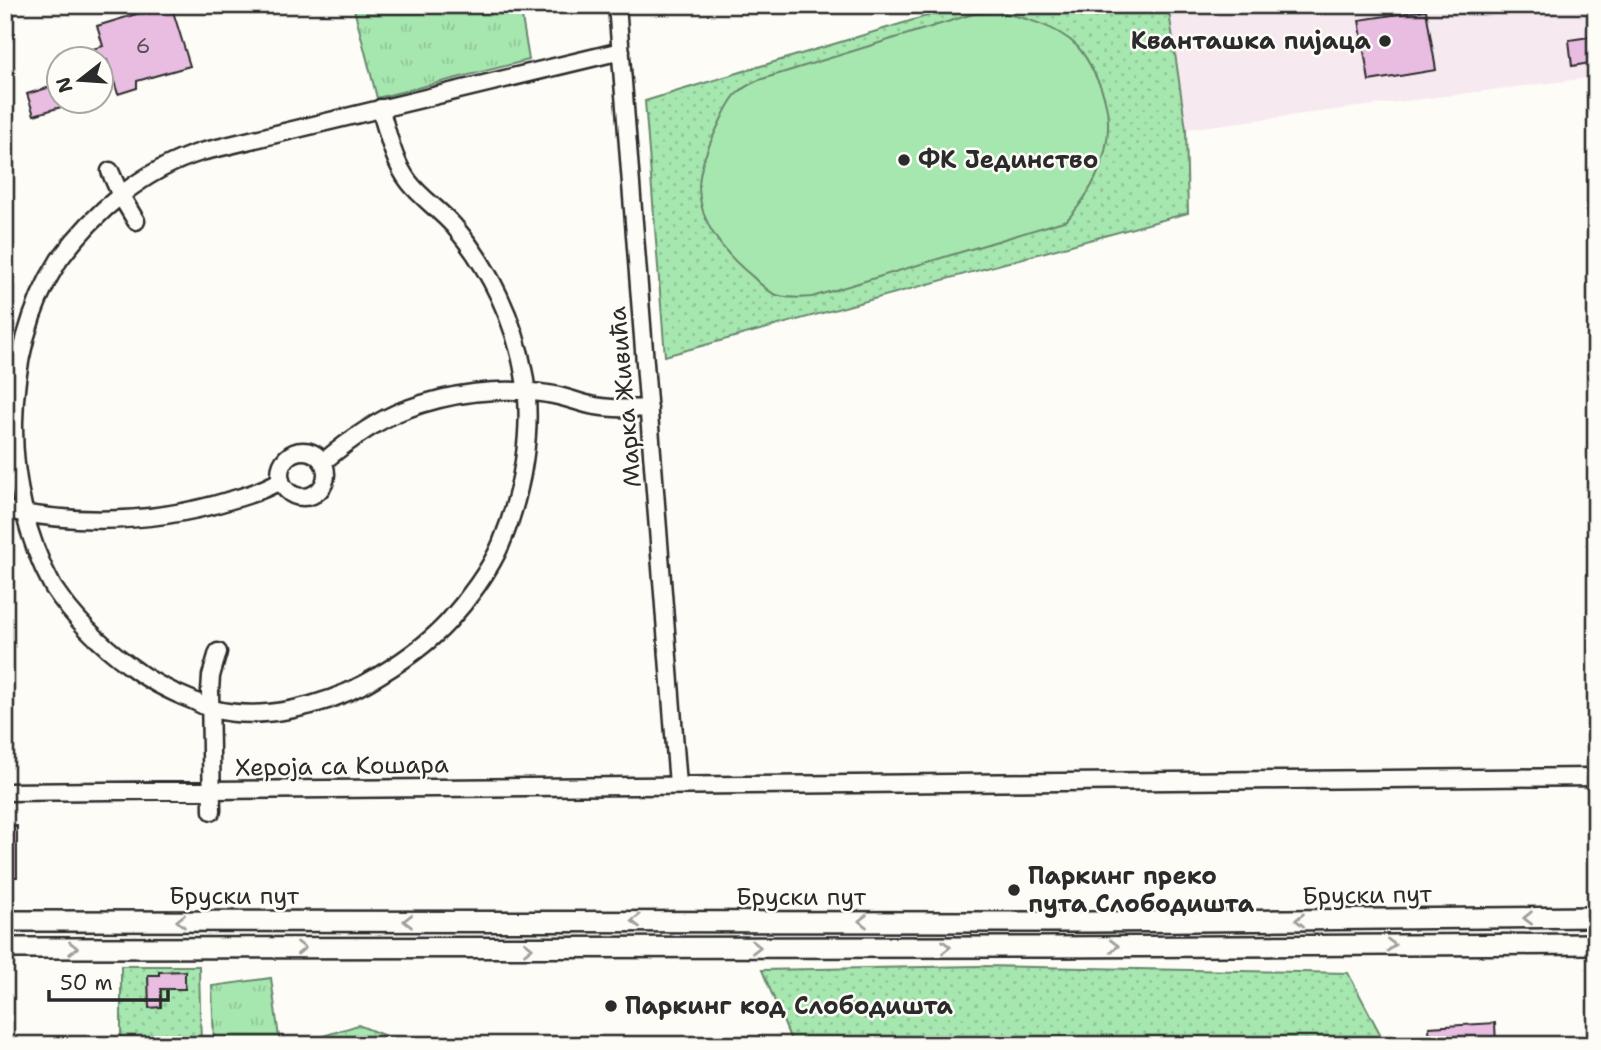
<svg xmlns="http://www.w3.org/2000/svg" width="1601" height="1050" viewBox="0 0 1601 1050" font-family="'Shantell Sans',sans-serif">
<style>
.built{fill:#f7e9f0}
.grass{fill:url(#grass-tufts);stroke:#68886d;stroke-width:2}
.forest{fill:url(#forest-crowns);stroke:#68886d;stroke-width:2}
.park{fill:url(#park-dots);stroke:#68886d;stroke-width:2}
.pitch{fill:#a6e6af;stroke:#68886d;stroke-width:2}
.building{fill:#e9bde1;stroke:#2b2b2b;stroke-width:2}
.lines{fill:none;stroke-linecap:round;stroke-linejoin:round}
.minor-casing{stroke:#2b2b2b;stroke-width:21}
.major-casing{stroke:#2b2b2b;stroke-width:24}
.minor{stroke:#fdfcf7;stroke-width:16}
.major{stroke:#fdfcf7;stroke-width:19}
.oneway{stroke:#9e9e9b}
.poi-dot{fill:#2b2b2b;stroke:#fdfcf7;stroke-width:2.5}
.labels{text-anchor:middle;stroke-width:5;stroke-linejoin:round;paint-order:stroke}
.number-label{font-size:21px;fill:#5a5058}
.poi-label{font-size:24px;font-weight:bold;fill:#2b2b2b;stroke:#fdfcf7;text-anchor:start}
.street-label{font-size:24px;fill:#2b2b2b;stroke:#fdfcf7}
</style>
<defs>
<pattern id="grass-tufts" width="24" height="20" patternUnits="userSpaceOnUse" patternTransform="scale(1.75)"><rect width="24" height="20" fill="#a6e6af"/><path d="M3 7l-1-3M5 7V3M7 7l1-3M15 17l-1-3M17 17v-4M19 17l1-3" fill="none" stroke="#8fc597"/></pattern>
<pattern id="forest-crowns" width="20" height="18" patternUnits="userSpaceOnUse" patternTransform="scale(1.75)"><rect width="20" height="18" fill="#a6e6af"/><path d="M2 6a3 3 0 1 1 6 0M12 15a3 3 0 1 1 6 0" fill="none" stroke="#8fc597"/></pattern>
<pattern id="park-dots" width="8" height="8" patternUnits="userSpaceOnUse" patternTransform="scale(1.75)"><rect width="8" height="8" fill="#a6e6af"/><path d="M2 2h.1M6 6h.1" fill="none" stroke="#8fc597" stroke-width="1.8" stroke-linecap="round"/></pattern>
</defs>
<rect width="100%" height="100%" fill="#fdfcf7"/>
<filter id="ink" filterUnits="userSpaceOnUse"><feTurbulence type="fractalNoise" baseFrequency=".0143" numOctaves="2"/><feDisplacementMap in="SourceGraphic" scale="14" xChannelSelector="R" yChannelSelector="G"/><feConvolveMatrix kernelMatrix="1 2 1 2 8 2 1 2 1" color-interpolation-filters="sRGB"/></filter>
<g filter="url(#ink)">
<!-- built -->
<path class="built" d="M1168,5h428v72l-410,52z"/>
<!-- grass -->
<path class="grass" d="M353,5h167l9,55 -152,38z
M271,978l9,67h-66l-2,-59z"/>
<!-- forest -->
<path class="forest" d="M358,1025l50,20h-113z"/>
<!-- park -->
<path class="park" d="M963,5h205l18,124 2,84 -523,143 -20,-255z
M121,966h78l2,79h-80z
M980,966l368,7 38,72h-593l-31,-75z"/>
<!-- pitch -->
<path class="pitch" d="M994,11c27,6 62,14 83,35 7,8 13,18 17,27 29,51 10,106 -27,147l-255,77c-12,1 -27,2 -38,-3 -7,-4 -15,-11 -21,-17 -27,-22 -53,-51 -54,-89 0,-21 10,-43 19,-62 12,-25 15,-35 41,-46l214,-66z"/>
<!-- building -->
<path class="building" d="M166,5h5l19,61 -53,15v7l-19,6 -11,-34h-36l-1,-4 33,-10 -6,-20z
M1426,10l10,60 -67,11 -10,-61z
M1596,36v26l-24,4 -3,-26z
M54,86l7,21 -27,8 -7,-21z
M5,826h12v51h-12z
M185,971v18h-24v18l-12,1 -1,-33h11v-3z
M1495,1023l1,22h-66l-1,-18z"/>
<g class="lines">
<!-- minor casing -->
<g class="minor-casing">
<path id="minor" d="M617,5l61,780
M380,108c8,25 13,53 29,74 12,16 31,28 45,44 35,41 61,95 70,148 10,54 -2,120 -23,170 -11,26 -34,57 -53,78 -23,25 -52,44 -82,61 -42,23 -105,39 -153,26 -7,-2 -14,-5 -21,-9 -23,-9 -43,-19 -62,-34 -29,-21 -57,-49 -77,-79 -53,-97 -53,-234 6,-327 36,-49 84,-90 142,-108l420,-101
M110,171l11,25 15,25
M280 474a23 23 0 1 1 46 0a23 23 0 1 1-46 0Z
M323,462c24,-20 52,-41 81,-52 45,-17 97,-24 144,-16 16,2 31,9 47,12 18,3 36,3 54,2
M5,510c76,15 152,13 226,-10 18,-5 34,-10 50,-20
M5,792l1591,-15
M212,811l-2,-120 1,-15 7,-24"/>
</g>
<!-- major casing -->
<g class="major-casing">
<path id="major" d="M5,921l1086,1 505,-5
M5,948l1041,-1 550,-3"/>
</g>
<!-- minor -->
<use href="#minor" class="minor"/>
<!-- major -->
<use href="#major" class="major"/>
</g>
<!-- one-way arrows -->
<defs><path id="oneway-chevron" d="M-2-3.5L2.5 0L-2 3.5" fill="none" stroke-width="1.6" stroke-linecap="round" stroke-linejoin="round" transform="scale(1.75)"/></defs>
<g class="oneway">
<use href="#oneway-chevron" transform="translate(1528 918) rotate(179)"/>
<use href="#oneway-chevron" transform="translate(1300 920) rotate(179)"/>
<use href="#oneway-chevron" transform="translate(181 921) rotate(-180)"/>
<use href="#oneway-chevron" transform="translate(408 921) rotate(-180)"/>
<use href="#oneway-chevron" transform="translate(636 921) rotate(-180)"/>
<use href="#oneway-chevron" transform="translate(863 921) rotate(-180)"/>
<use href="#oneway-chevron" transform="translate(1391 945)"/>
<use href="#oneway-chevron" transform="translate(1114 946) rotate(-1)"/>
<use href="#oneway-chevron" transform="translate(756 947)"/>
<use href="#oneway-chevron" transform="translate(946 947)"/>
<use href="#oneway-chevron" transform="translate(73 948)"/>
<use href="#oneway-chevron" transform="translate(301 948)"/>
<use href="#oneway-chevron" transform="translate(528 948)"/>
</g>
</g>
<!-- markers -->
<g class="poi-dot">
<circle cx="1385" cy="41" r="7"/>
<circle cx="904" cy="160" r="7"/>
<circle cx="1014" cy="890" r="7"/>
<circle cx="611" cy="1006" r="7"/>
</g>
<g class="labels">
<!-- number labels -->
<g class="number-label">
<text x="143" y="53">6</text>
</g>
<!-- poi labels -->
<g class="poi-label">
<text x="1371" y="49" text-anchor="end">Кванташка пијаца</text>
<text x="918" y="168">ФК Јединство</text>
<text x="1028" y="884">Паркинг преко<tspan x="1028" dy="28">пута Слободишта</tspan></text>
<text x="625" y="1014">Паркинг код Слободишта</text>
</g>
<!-- street labels -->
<g class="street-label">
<text transform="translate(625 397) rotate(-95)" y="8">Марка Живића</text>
<text transform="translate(342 766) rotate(-1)" y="8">Хероја са Кошара</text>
<text transform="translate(1367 895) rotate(-1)" y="8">Бруски пут</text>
<text x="234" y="904">Бруски пут</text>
<text x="801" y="905">Бруски пут</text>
</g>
</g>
<!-- margin -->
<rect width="1601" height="1050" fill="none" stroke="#fdfcf7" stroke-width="28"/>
<rect x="14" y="14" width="1573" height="1022" fill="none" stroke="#2b2b2b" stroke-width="2.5" filter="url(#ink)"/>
<!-- north arrow -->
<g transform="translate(80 80) rotate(253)"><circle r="33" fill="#fdfcf7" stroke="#a9a8a5" stroke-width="2"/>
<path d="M0-5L12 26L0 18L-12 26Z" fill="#2b2b2b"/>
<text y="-10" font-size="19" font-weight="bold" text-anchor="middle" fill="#2b2b2b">N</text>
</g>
<!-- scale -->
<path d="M49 990v10h119v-10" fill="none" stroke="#2b2b2b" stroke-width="3.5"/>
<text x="60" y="990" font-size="21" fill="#2b2b2b" stroke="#fdfcf7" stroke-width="5" paint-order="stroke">50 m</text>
</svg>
